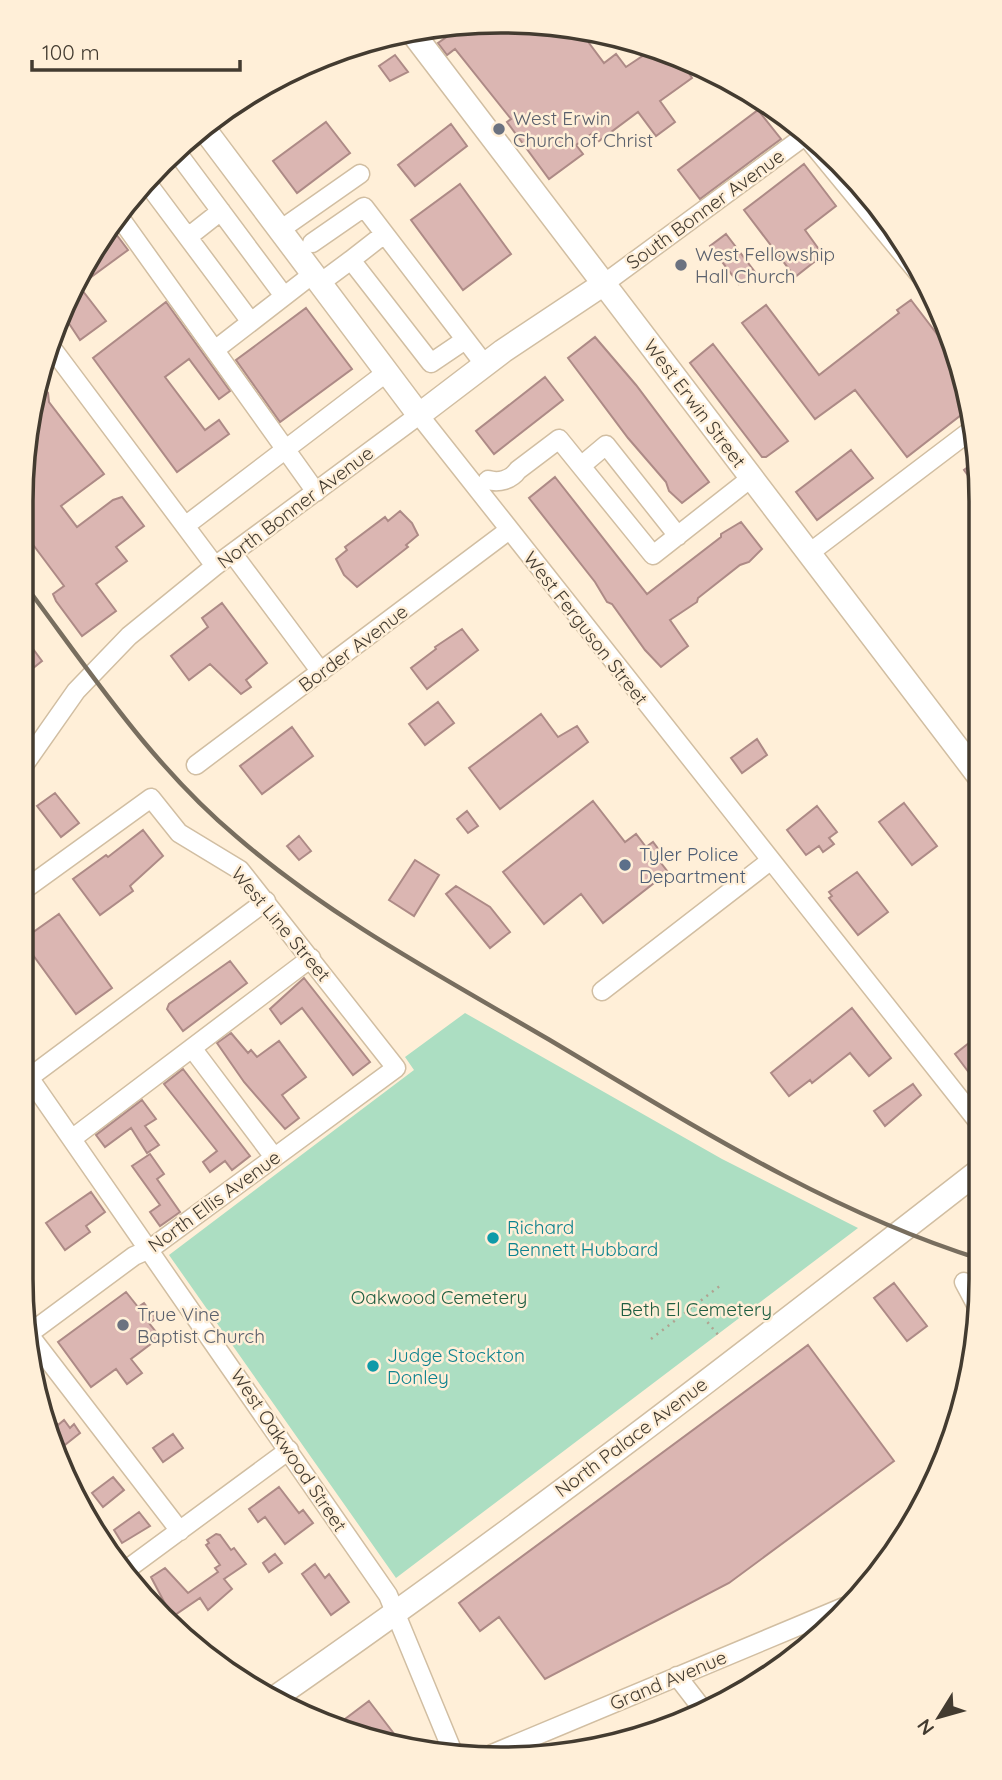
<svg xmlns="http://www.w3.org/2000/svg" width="1002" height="1780" viewBox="0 0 1002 1780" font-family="Quicksand,sans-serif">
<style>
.green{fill:#acdec2}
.building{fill:#dbb6b2;stroke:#ad8a86;stroke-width:2}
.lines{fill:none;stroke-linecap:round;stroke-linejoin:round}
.minor-casing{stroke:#d1bea2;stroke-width:21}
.major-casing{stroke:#d1bea2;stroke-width:26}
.path{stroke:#b0a391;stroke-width:2.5;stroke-dasharray:2 5;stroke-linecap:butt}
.minor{stroke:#fff;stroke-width:18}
.major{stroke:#fff;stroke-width:23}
.rail{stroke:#786e5f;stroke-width:4.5}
.worship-dot{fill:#6b7280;stroke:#ffefd8;stroke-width:2.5}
.service-dot{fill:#5c6f8a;stroke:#ffefd8;stroke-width:2.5}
.culture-dot{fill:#0f9aa8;stroke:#ffefd8;stroke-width:2.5}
.labels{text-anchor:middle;stroke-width:5;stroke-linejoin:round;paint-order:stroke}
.worship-label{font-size:19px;fill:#5b616d;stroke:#ffefd8;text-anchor:start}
.street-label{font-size:19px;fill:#433b30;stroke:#ffefd8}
.service-label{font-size:19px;fill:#4e5e75;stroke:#ffefd8;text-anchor:start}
.culture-label{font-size:19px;fill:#0d838f;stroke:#ffefd8;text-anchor:start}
.park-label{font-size:19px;fill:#1e5e41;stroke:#ffefd8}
.rim{fill:none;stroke:#433b30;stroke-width:3.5}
</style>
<rect width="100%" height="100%" fill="#ffefd8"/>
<!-- green -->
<path class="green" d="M465,1013l257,146 136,69 -462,350 -227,-323 245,-185 -9,-13z"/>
<!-- building -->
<path class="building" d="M470,22l94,3 37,9 -12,9 15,20 12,-9 10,13 30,-20 38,17 -7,6 5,8 -32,23 15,21 -19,14 -18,-24 -39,29 -6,-8 -17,12 7,9 -34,25 -42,-57 4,-3 -56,-70 -8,6 -9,-12 10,-7 -7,-9z
M395,55l13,17 -18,9 -11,-15z
M758,110l23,29 -81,60 -22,-29z
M326,122l24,31 -53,40 -24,-32z
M451,124l16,22 -52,40 -17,-21z
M804,164l32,42 -31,24 18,25 -28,22 -51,-67z
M460,184l51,70 -48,36 -52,-70z
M110,226l18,24 -49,36 27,35 -26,19 -18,-27 24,-52z
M726,234l29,38 -16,12 -29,-38z
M911,300l48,63 11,45 -63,49 -52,-67 -40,29 -73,-96 24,-18 53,70 80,-62 -2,-3z
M166,302l64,89 -11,8 -30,-40 -24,18 40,53 14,-10 10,14 -52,38 -84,-114z
M306,308l46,61 -72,53 -44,-62z
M595,337l41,48 73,97 -27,21 -13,-12 -3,-9 -38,-44 -60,-80z
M713,344l75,97 -22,16h-4l-72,-94z
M545,377l18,23 -69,54 -18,-23z
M39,382l9,11 1,9 55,72 -43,32 16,21 36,-27 9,-3 22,29 -28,21 11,14 -31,23 20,27 -34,25 -26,-35 -3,-7 11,-8 -42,-56v-60z
M851,450l22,28 -56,42 -21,-28z
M977,460v28l-13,-18z
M555,477l92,117 74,-57v-3l20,-12 21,27 -13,13 -9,3 -42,33 -1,4 -27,18 18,26 -27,21 -16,-17 -33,-46 -5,-2 -12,-20 -66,-84z
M400,511l12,12 6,12 -12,10 2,2 -51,40 -13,-12 -8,-16 11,-9 -2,-3 40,-30 3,4z
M222,603l45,60 -21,17 5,7 -10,7 -31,-30 -21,16 -18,-24 37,-29 -6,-9z
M462,629l16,21 -51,39 -16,-21 25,-19 -1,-2z
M22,634l20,27 -20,16z
M438,702l16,21 -29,22 -16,-21z
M541,714l17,23 19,-11 11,16 -88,67 -31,-41z
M292,727l21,29 -51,38 -22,-28z
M757,739l10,16 -25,18 -11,-15z
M55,793l24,30 -18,14 -24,-31z
M593,801l32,41 11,-8 10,13 7,-5 9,12 -5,4 11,14 -65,51 -22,-29 -37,30 -41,-52z
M904,803l33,43 -25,19 -33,-43z
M817,806l20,26 -8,6 5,6 -11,8 -4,-6 -13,9 -19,-25z
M467,811l11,15 -10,7 -11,-14z
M143,830l20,26 -33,30 3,5 -33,24 -27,-36 33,-24 2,2z
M299,836l12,15 -12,9 -12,-14z
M415,860l24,15 -25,41 -25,-16z
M857,872l31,40 -30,23 -29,-37 3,-2 -3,-4z
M456,886l34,21 20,25 -20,16 -44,-54z
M59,914l53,74 -36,26 -54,-74z
M230,961l17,22 -64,48 -16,-22 2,-5z
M304,978l66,84 -17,13 -51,-67 -21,16 -11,-15z
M852,1008l39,50 -22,18 -19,-23 -38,30 -2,-3 -21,16 -18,-23z
M231,1033l17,20 3,-3 6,7 22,-16 27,36 -24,18 17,23 -14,11 -41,-47 -27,-39z
M979,1035v51l-24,-32z
M183,1069l67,87 -18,14 -7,-9 -15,11 -7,-10 14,-11 -53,-67z
M913,1084l8,11 -36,31 -11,-15z
M142,1100l14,19 -11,7 14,19 -12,8 -16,-25 -26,19 -9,-12z
M150,1154l14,20 -7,5 23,33 -20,14 -10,-14 10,-7 -28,-39z
M91,1192l14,20 -19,14 4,6 -25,18 -19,-27z
M894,1283l33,43 -20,15 -33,-43z
M126,1292l12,15 6,-4 12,16 -7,4 11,14 -29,22 11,14 -15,11 -11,-15 -25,18 -33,-45z
M808,1345l86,116 -165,122 -184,96 -46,-62 -19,14 -21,-28z
M42,1404l16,21 6,-5 6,8 4,-4 6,9 -24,19 -10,-19z
M173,1434l10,14 -20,14 -10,-14z
M113,1477l11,13 -21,17 -11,-14z
M279,1487l20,26 4,-3 10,13 -28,21 -20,-27 -7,5 -9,-13z
M139,1512l11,14 -28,17 -8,-13z
M216,1534l4,1 11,15 3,-2 12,16 -22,15 8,10 -24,21 -8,-12 -28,19 -21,-40 14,-9 23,25 30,-21 -3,-4 5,-3 -14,-20 3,-2 -2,-3z
M275,1554l7,9 -13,9 -6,-9z
M315,1564l10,14 4,-4 20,28 -18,13 -29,-41z
M369,1701l29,38 -7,5 -15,-1 -39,-18z"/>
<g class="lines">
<!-- minor casing -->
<g class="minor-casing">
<path id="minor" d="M804,134l116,141
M176,151l108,145
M145,180l106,142
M118,215l198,277
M280,230l80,-56
M383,235l-32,25 80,103 34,-23
M188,237l33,-26
M312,243l52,-36 121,158
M320,283l31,-23
M605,283l201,-148
M48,343l167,223
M216,349l97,-75
M581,466l25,-21 72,91
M488,480c11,3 23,0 30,-10l41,-31 94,116 98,-77
M185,526l202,-154
M233,554l88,118
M808,554l166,-126
M196,765l313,-235
M22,768l54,-77 53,-55 86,-70 204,-151 560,708
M21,892l130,-94 28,35 61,37 156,198 -246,181 -16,7 -104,77
M602,991l168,-130
M192,1048l82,109
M21,1066l367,529 64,155
M30,1077l236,-176
M73,1138l238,-180
M964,1282l16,30
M30,1336l150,195
M122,1573l167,-123
M677,1676l27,35
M519,1744l11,14
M492,1754l352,-147"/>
</g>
<!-- major casing -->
<g class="major-casing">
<path id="major" d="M412,32l566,743
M202,126l217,289 84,-64 102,-68
M276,1697c241,-167 473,-347 704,-527"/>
</g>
<!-- path -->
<path class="path" d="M694,1306l25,30
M651,1339l70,-54"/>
<!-- minor -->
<use href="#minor" class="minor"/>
<!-- major -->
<use href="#major" class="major"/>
<!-- rail -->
<path class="rail" d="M22,581c67,89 129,184 215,256 94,81 205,140 311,202 138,82 278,172 432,220"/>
</g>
<!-- markers -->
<g class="worship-dot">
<circle cx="499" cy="129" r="7"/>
<circle cx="681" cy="265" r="7"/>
<circle cx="123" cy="1325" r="7"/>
</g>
<circle class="service-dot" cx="625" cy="865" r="7"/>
<g class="culture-dot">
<circle cx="493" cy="1238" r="7"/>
<circle cx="373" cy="1366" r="7"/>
</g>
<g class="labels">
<!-- worship labels -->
<g class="worship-label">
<text x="513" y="125">West Erwin<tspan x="513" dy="22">Church of Christ</tspan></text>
<text x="695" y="261">West Fellowship<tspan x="695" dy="22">Hall Church</tspan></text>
<text x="137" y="1321">True Vine<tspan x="137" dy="22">Baptist Church</tspan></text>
</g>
<!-- street labels -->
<g class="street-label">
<text transform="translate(705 209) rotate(-36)" y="7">South Bonner Avenue</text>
<text transform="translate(695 403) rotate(53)" y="7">West Erwin Street</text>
<text transform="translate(295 507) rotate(-37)" y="7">North Bonner Avenue</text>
<text transform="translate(586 628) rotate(52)" y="7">West Ferguson Street</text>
<text transform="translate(353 648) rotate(-37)" y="7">Border Avenue</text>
<text transform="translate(281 924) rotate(50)" y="7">West Line Street</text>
<text transform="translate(214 1201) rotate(-36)" y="7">North Ellis Avenue</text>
<text transform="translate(631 1437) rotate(-37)" y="7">North Palace Avenue</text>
<text transform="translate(289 1450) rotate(56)" y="7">West Oakwood Street</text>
<text transform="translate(668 1680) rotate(-23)" y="7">Grand Avenue</text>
</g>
<!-- service labels -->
<g class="service-label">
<text x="639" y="861">Tyler Police<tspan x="639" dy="22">Department</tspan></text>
</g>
<!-- culture labels -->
<g class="culture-label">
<text x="507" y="1234">Richard<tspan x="507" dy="22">Bennett Hubbard</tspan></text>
<text x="387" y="1362">Judge Stockton<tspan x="387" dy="22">Donley</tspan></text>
</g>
<!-- park labels -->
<g class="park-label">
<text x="439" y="1304">Oakwood Cemetery</text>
<text x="696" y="1316">Beth El Cemetery</text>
</g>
</g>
<!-- crop -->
<path d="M0 0H1002V1780H0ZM501 33H501A468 468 0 0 1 969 501V1279A468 468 0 0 1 501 1747H501A468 468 0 0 1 33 1279V501A468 468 0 0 1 501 33Z" fill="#ffefd8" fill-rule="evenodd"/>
<path class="rim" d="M501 33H501A468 468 0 0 1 969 501V1279A468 468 0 0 1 501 1747H501A468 468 0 0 1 33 1279V501A468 468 0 0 1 501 33Z"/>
<!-- north arrow -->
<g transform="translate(939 1717) rotate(233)" stroke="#ffefd8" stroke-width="5" paint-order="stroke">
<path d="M0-5L12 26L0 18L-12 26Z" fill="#433b30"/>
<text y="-10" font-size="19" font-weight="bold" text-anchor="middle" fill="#433b30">N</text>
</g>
<!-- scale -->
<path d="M32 60v10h208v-10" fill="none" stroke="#433b30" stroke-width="3.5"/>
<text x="42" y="60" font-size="21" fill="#433b30" stroke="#ffefd8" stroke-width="5" paint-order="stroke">100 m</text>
</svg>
